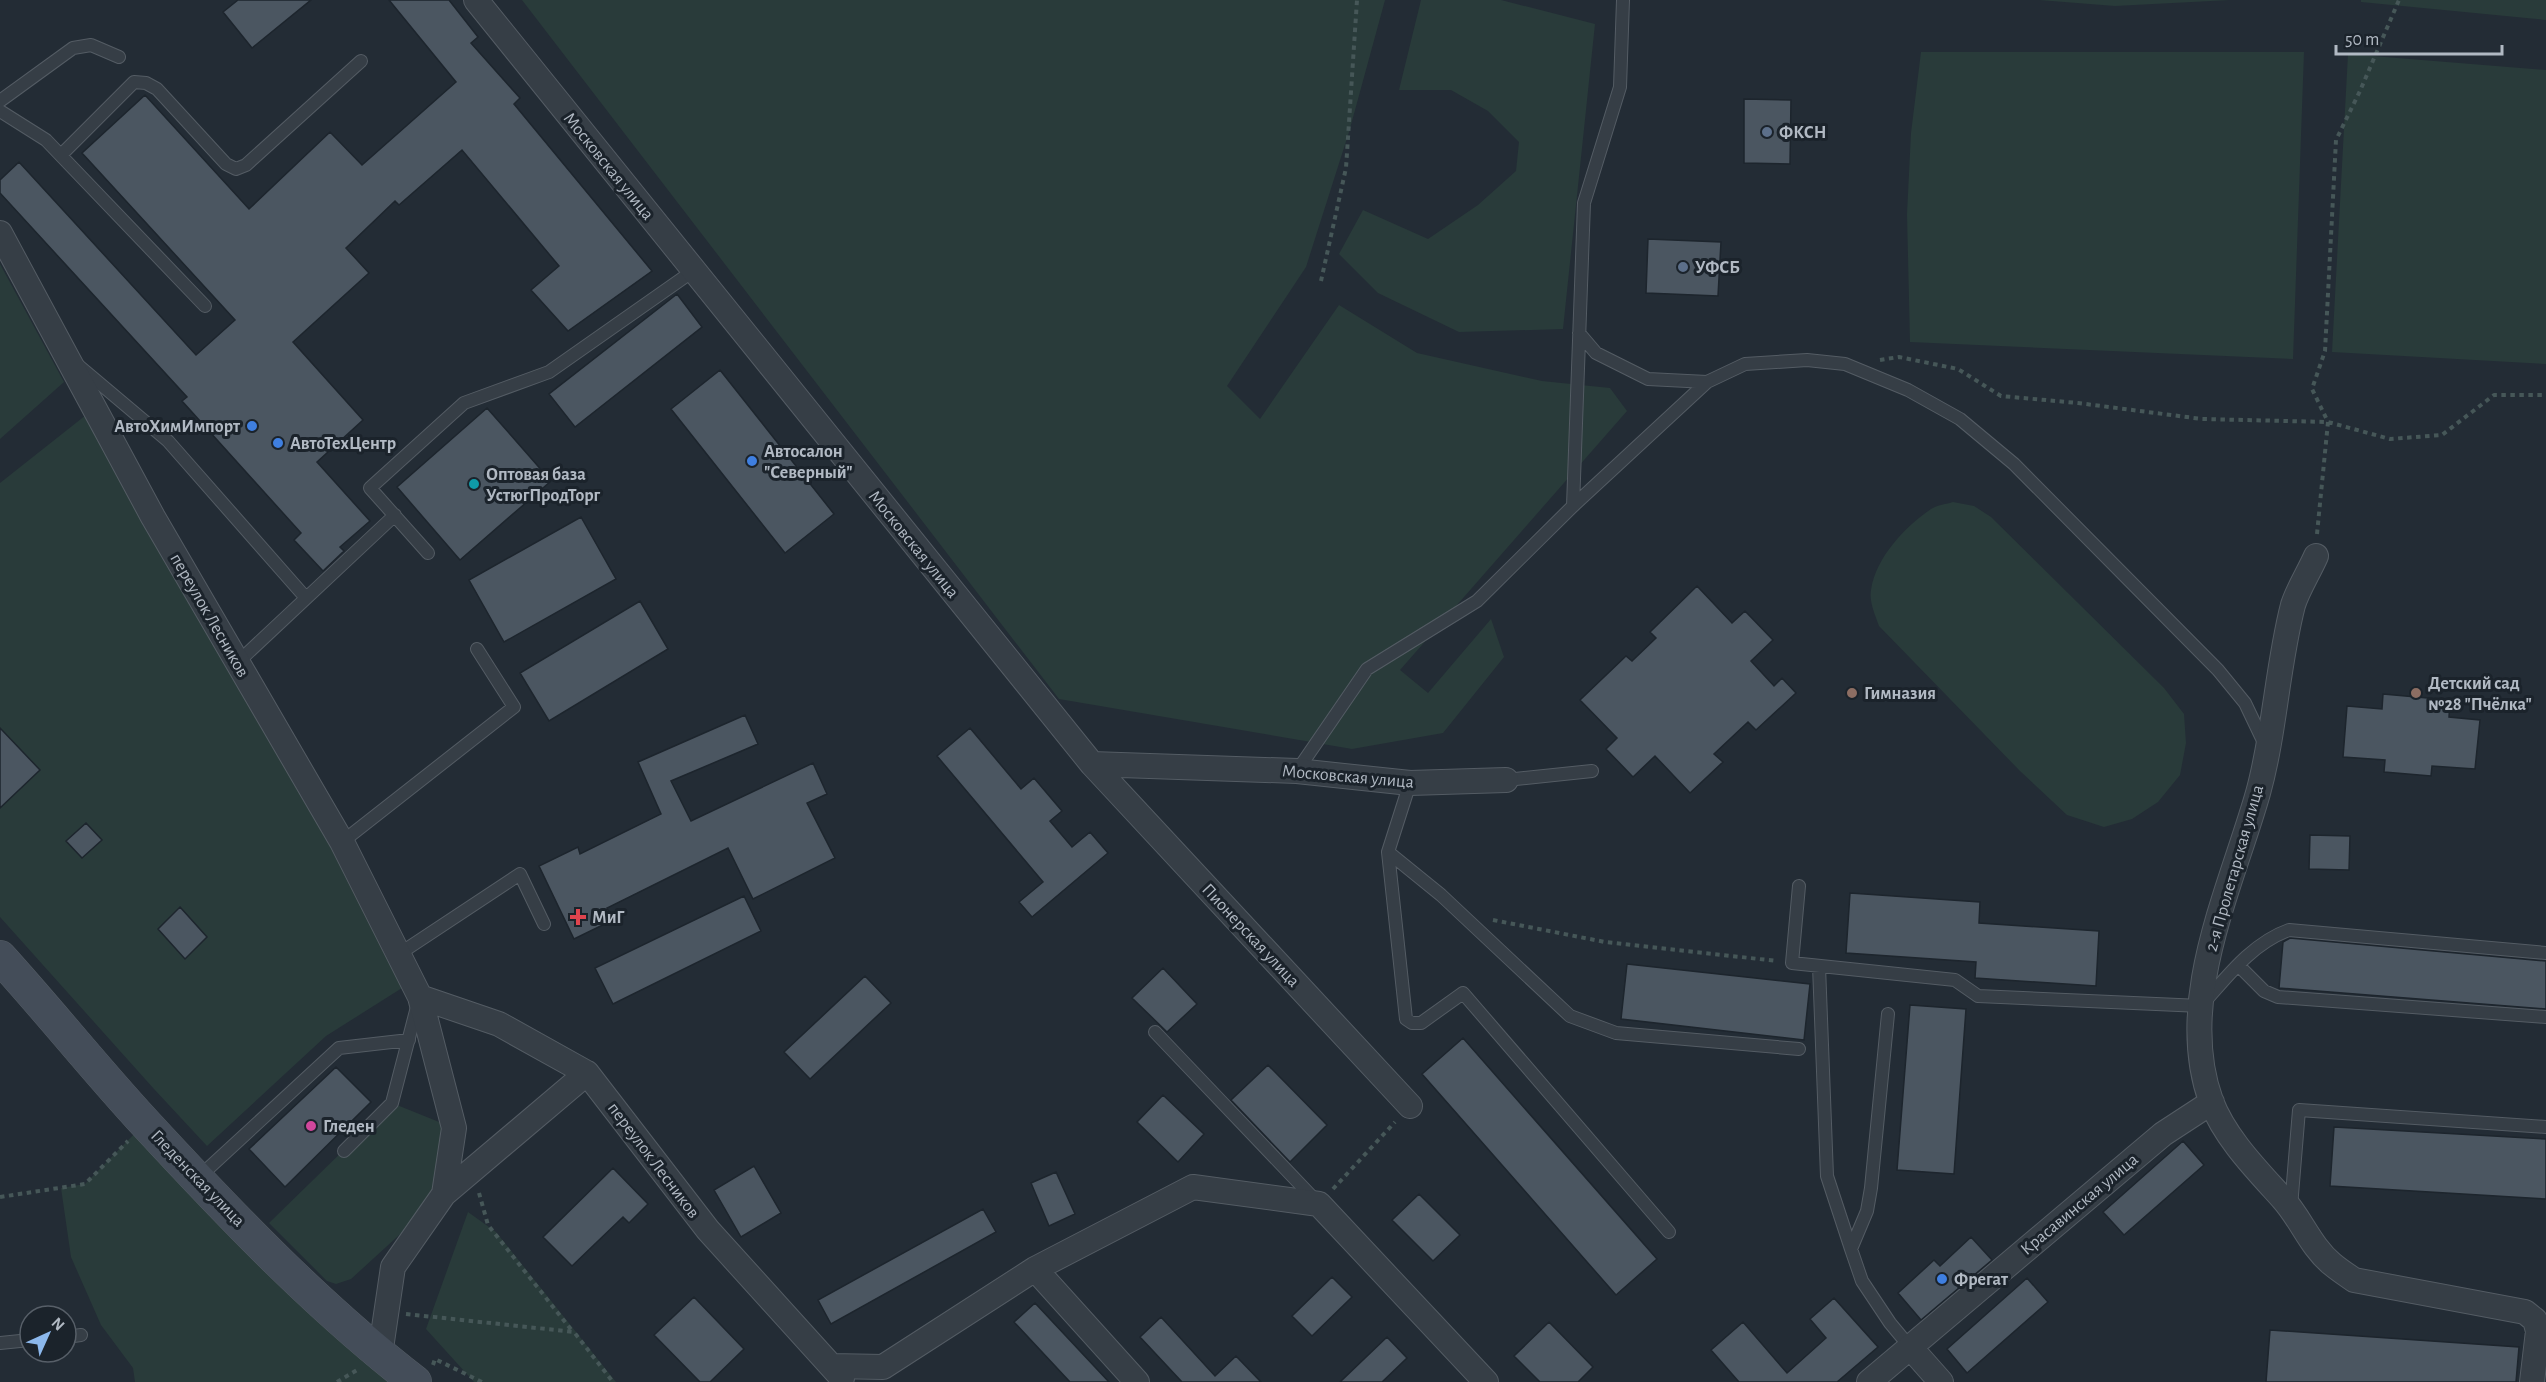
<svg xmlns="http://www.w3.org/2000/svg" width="2546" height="1382" viewBox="0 0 2546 1382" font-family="'Alegreya Sans',sans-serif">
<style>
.green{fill:#293b3a}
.building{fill:#4b5661;stroke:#1d252d;stroke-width:1.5}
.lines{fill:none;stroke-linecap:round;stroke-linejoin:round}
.lane-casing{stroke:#545c64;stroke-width:14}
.street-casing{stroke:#545c64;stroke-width:26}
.secondary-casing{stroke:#545c64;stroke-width:34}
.path{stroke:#465758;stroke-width:4;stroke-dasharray:4.5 4.5;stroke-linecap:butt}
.lane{stroke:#363e46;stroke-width:12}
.street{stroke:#363e46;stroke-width:24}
.secondary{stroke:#444d59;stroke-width:33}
.service-dot{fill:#5c6f8a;stroke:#1b232b;stroke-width:2}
.shop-dot{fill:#3f7fe0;stroke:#1b232b;stroke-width:2}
.culture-dot{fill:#0f9aa8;stroke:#1b232b;stroke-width:2}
.education-dot{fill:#8d6e63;stroke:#1b232b;stroke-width:2}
.health-dot{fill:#e0444e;stroke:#1b232b;stroke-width:2}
.hotel-dot{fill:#d1479c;stroke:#1b232b;stroke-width:2}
.labels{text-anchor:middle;stroke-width:6;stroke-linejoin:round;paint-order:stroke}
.poi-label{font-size:18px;font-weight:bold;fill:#b1b9c3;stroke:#1b232b;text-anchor:start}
.street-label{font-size:18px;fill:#b1b9c3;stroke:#1b232b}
</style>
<rect width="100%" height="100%" fill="#232c35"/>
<!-- green -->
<path class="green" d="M522,0h863l-36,132 -43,135 -79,119 33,33 79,-114 78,48 125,28 68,7 17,23 -227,259 28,23 63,-74 13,38 -61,76 -91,16 -293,-50z
M1421,0h80l94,24 -32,305 -104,3 -81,-39 -39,-39 24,-44 65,29 50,-34 38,-34 3,-29 -31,-31 -37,-21h-52z
M2039,0h191l-115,6z
M2361,0h185v20l-185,-18z
M1921,52h383l-11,307 -383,-17 -3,-128 4,-81z
M2348,54l198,16v294l-214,-12z
M0,264l64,118 -64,57z
M86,415l243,427 73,146 -76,48 -119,110 -53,-57 -154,-172v-434z
M1953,502l21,4 17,11 173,171 20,26 2,29 -6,32 -22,27 -26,17 -28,8 -37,-12 -47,-44 -141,-145c-4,-12 -10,-24 -8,-36 5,-33 34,-63 60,-81 6,-4 16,-5 22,-7z
M392,1103l62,25 -10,66 -93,85 -15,5 -9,-3 -58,-58z
M145,1123l270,259h-280l-2,-14 -32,-43 -30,-68 -10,-69 24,-4z
M468,1212l28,20 120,150h-142l-48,-53z"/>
<!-- building -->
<path class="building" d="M238,0h73l-59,48 -29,-36z
M389,0h60l29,37 -7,6 49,55 -6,6 138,167 -84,60 -37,-41 28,-24 -97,-116 -63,55 -4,-4 -49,47 23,25 -76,69 70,78 -46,42 53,59 -30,26 4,4 -21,20 -29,-31 7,-7 -119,-132 5,-4 -187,-204v-13l19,-18 177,193 39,-35 -153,-167 63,-58 104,114 81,-77 32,33 94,-83z
M1744,99l47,1 -1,64 -46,-1z
M1648,239l73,3 -3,54 -72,-3z
M677,294l25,33 -127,100 -26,-33z
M720,370l114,144 -49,39 -114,-144z
M487,408l64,73 -91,79 -63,-73z
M581,517l35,62 -112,63 -35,-62z
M1697,586l35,37 13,-12 28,29 -22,21 23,25 8,-8 14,15 -40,37 -8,-8 -34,32 9,8 -33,31 -35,-37 -22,21 -27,-28 11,-11 -37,-38 46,-44 6,5 24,-23 -6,-6z
M640,601l28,48 -119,72 -29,-48z
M2383,694l67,6 -1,17 31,3 -5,49 -43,-3 -1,10 -47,-4 1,-12 -42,-3 4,-51 35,3z
M745,715l13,29 -87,37 20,40 122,-58 14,31 -20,9 28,55 -82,41 -25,-51 -121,60 6,12 -39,19 -35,-73 39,-19 2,7 81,-40 -23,-52z
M0,728l40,42 -40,38z
M970,728l51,61 13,-11 28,33 -12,10 22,26 18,-15 18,21 -76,64 -13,-15 24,-20 -106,-126z
M86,823l16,17 -20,18 -16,-17z
M2310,835l40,1 -1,34 -40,-1z
M1850,893l130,9 -1,21 120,8 -3,55 -121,-8 1,-16 -130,-9z
M744,896l17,35 -148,73 -18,-36z
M180,907l27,30 -22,22 -27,-30z
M2290,938l256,23v48l-267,-21 4,-46z
M1627,964l183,20 -6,56 -183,-21z
M1163,968l34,36 -30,28 -35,-34z
M865,976l26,27 -81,76 -26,-27z
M1910,1005l56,4 -12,165 -57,-4z
M1463,1038l194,221 -41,36 -194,-221z
M1268,1065l59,60 -37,37 -59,-62z
M336,1067l35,35 -86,85 -36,-38z
M1163,1095l41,39 -26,28 -41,-40z
M2334,1127l212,12v60l-216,-13z
M2183,1141l21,24 -80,70 -21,-23z
M754,1166l27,47 -40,24 -27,-47z
M613,1168l35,36 -19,19 -6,-6 -51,49 -29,-29z
M1056,1172l19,42 -26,12 -18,-43z
M1419,1194l41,41 -27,26 -41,-41z
M983,1209l13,23 -165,92 -13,-24z
M1971,1237l21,23 -71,60 -23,-27 36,-33 6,6z
M1332,1277l20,20 -40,39 -20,-20z
M2027,1278l21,24 -81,71 -20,-24z
M694,1297l50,52 -34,33h-10l-46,-47z
M1834,1298l44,49 -41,35h-98l-28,-32 32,-28 44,51 39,-35 -16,-19z
M1035,1303l74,79h-39l-56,-60z
M1161,1317l54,59 21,-20 25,26h-79l-42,-45z
M1549,1322l44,45 -15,15h-38l-26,-26z
M2270,1330l249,17 -3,35h-250z
M1387,1337l20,21 -25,24h-42z"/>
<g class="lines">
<!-- lane casing -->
<g class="lane-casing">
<path id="lane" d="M0,101l73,-53 18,-3 28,12
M0,111l46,29 159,166
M61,155l73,-73 12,1 11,6 69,75 10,5 10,-4 115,-104
M1579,333l17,20 52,26 59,3
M79,366l89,75 138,157
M1573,506l134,-124 38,-18 62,-4 38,4 63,26 52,29 54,45 204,206 27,33 21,44
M428,553l-58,-65 94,-85 85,-31 144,-101
M237,663l158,-148
M1297,771l70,-102 110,-68 96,-95 11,-303 36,-116 3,-87
M1506,780l86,-9
M1410,783l-22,69 18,167 6,4h9l42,-30 206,239
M342,842l172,-135 -37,-58
M1388,852l53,43 129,121 46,17 183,16
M1799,886l-7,77 163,17 23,16 223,10c25,-28 51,-63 88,-76l257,23
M399,954l121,-80 24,50
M2238,965l26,26 14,6 268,20
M1819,966l8,210 24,73
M1888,1014l-17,174 -4,23 -16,38 11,32 28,42 20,24
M1155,1032l161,169
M344,1151l48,-48 25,-96
M199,1177l140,-129 70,-8
M2291,1207l8,-97 247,17
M66,1337l15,-2
M0,1343l30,-3"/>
</g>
<!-- street casing -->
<g class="street-casing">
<path id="street" d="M476,0l616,764 205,7 113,12 96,-3
M0,233l153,284 189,325 78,155 34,131 -10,66 -51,73 -13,88
M2316,556c-7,16 -18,33 -23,49 -16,62 -18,127 -35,188 -27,95 -83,208 -47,308 14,37 46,69 72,98 18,20 28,48 49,65 7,6 15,11 22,16l171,32 10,8 3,11 -6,51
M1092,764l318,342
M420,997l79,27 88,49 121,157 134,148
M444,1194l143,-121
M1035,1269l102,113
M1910,1347l31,35
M832,1366l51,1 152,-98 158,-82 126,17 167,178
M1869,1382l294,-248 49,-32"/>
</g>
<!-- secondary casing -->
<g class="secondary-casing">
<path id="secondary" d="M0,957c50,55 96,113 146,167 84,91 171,182 269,258"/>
</g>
<!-- path -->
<path class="path" d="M1321,281l25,-113 11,-168
M1880,360l19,-3 59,12 43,27 77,7 124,16 126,3 62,17 52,-4 52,-40h52
M2317,534l11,-112 -16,-33 13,-38 11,-211 24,-49 39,-91
M1493,920l112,22 172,19
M1333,1189l62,-67
M479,1193l9,32 85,107
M0,1197l85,-13 43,-43
M406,1314l168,18 39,50
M433,1365l2,-6 47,23
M337,1382l20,-12"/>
<!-- lane -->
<use href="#lane" class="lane"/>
<!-- street -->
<use href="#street" class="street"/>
<!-- secondary -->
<use href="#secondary" class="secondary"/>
</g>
<!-- markers -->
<g class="service-dot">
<circle cx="1767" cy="132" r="6"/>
<circle cx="1683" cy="267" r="6"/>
</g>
<g class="shop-dot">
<circle cx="252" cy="426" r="6"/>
<circle cx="278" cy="443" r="6"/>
<circle cx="752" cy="461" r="6"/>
<circle cx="1942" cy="1279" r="6"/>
</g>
<circle class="culture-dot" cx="474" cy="484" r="6"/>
<g class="education-dot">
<circle cx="1852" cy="693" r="6"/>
<circle cx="2416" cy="693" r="6"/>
</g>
<path class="health-dot" d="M575 908h6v6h6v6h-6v6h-6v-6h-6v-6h6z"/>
<circle class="hotel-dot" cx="311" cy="1126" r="6"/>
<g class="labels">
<!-- poi labels -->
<g class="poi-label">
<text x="1779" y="138">ФКСН</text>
<text x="1695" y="273">УФСБ</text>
<text x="240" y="432" text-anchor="end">АвтоХимИмпорт</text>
<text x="290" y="449">АвтоТехЦентр</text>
<text x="764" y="457">Автосалон<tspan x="764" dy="21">"Северный"</tspan></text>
<text x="486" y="480">Оптовая база<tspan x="486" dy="21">УстюгПродТорг</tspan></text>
<text x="2428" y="689">Детский сад<tspan x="2428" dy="21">№28 "Пчёлка"</tspan></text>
<text x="1864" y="699">Гимназия</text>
<text x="592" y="923">МиГ</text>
<text x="323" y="1132">Гледен</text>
<text x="1954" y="1285">Фрегат</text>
</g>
<!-- street labels -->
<g class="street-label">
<text transform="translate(609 166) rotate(51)" y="6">Московская улица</text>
<text transform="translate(914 544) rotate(51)" y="6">Московская улица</text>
<text transform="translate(210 615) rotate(60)" y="6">переулок Лесников</text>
<text transform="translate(1348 776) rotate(5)" y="6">Московская улица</text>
<text transform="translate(2234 868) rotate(-74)" y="6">2-я Пролетарская улица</text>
<text transform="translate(1251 935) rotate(47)" y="6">Пионерская улица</text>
<text transform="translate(654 1160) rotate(53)" y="6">переулок Лесников</text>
<text transform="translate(198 1178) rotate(46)" y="6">Гледенская улица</text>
<text transform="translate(2079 1204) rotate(-40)" y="6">Красавинская улица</text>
</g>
</g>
<!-- north arrow -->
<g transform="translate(48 1334) rotate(45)"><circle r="28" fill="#1b232b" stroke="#575f68" stroke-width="1.5"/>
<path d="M0-4.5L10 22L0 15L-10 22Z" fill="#8cb8ec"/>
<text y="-9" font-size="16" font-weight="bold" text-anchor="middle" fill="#b1b9c3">N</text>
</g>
<!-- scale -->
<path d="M2336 45v9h166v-9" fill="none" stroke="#b1b9c3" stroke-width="3"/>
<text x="2345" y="45" font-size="18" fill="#b1b9c3" stroke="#1b232b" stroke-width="4.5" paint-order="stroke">50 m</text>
</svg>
